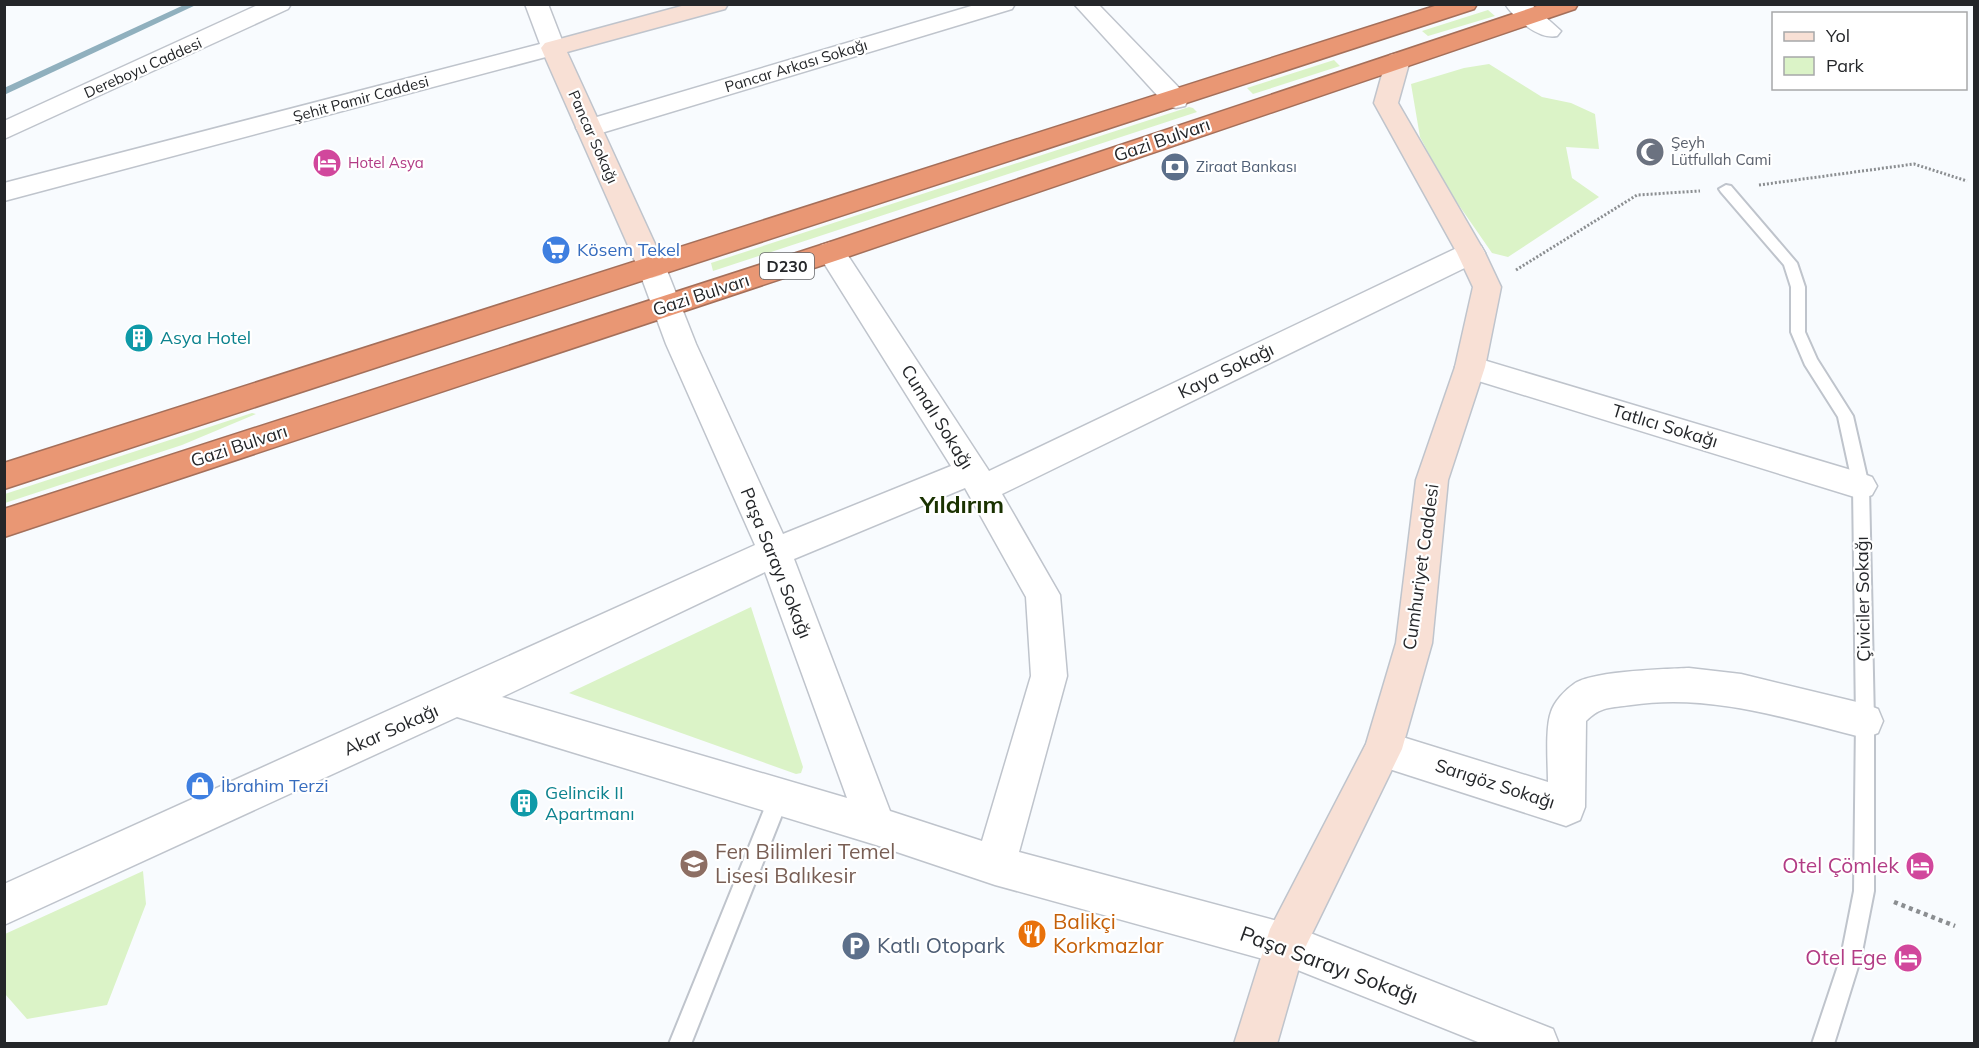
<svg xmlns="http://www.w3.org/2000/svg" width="1979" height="1048" viewBox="0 0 1979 1048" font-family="Mulish,sans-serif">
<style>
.green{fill:#dbf3c7}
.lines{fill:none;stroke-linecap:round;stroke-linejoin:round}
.stream{fill:#90b0be;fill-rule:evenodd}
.lane-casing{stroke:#bfc4cc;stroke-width:4}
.street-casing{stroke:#bfc4cc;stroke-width:3}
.secondary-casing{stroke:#bfc4cc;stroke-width:3}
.highway-casing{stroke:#a46f5a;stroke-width:3}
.path-far1{stroke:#8b8e91;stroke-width:3;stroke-dasharray:2 2;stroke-linecap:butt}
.path{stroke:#8b8e91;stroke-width:4.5;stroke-dasharray:4 4;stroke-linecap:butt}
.lane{fill:#fff;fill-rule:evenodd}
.street{fill:#fff;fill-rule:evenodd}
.secondary{fill:#f8e0d5;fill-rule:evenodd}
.highway{fill:#e99774;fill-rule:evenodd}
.labels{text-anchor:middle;stroke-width:4.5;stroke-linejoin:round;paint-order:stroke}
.far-street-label{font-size:15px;fill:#242629;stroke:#fff}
.far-worship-label{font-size:15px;fill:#5b616d;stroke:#fff;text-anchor:start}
.far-hotel-label{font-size:15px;fill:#b23c85;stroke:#fff;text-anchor:start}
.far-service-label{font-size:15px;fill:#4e5e75;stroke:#fff;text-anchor:start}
.shield{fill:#fff;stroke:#666769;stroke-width:1.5}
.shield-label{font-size:16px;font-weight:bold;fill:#242629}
.street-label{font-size:18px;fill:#242629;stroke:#fff}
.shop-label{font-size:18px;fill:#366cbe;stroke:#fff;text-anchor:start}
.culture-label{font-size:18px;fill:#0d838f;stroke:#fff;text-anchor:start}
.near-education-label{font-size:21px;fill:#785e54;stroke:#fff;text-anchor:start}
.near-hotel-label{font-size:21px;fill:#b23c85;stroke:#fff;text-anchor:end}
.near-food-label{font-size:21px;fill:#c56008;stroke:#fff;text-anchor:start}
.near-service-label{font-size:21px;fill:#4e5e75;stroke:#fff;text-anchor:start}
.near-street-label{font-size:21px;fill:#242629;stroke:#fff}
.district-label{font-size:24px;font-weight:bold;fill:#1a3201;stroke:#fff}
</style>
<rect width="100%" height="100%" fill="#f8fbfe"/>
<!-- green -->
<path class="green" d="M1488,10l7,6 -67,20 -6,-5z
M1334,60l6,6 -87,28 -6,-6z
M1489,64l53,33 29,6 24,11 4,35 -33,-2 6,31 27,19 -91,60 -16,-4 -45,-65 -27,-51 -9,-53 53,-16z
M1189,107l4,1 4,4 -484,159 -2,-8z
M252,413l4,1 -74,31 -177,58v-9z
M751,607l52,160 -2,6 -5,1 -227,-81z
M143,871l3,33 -39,101 -80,14 -22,-25v-60z"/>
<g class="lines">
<!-- stream -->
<path class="stream" d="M186,4h12l-194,91v-7z"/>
<!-- lane casing -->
<g class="lane-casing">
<path id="lane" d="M1726,185l5,1 66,77 8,24v45l12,27 36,57 16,70 5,235v170l-13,66 -27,87h-22l29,-87 13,-66 2,-170 -3,-235 -15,-69 -33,-52 -14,-33v-45l-7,-22 -63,-73 -2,-3z
M779,788l7,2 3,7 -98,247h-22l103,-254z"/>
</g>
<!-- street casing -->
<g class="street-casing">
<path id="street" d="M260,4h31l-3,5 -284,130v-18z
M525,4h23l17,44 -4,5 -557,148v-18l536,-139z
M978,4h37l-3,5 -414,125 -9,2 -9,-2 -4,-6 4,-6z
M1074,4h24l87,90 3,6 -3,6 -9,2 -9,-2z
M1505,4h26l30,27 -4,5c-18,4 -42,-17 -52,-32z
M831,242l10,3 148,226 472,-225 10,-3 10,3 4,7 -4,7 -479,234 58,101 7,81 -48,176 266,71 268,106 6,15h-76l-198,-79 -290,-80 -119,-40 -419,-128 -453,208v-41l751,-339 -89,-201 -28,-76 4,-7 10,-3 10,3 4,7 30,76 87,190 168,-68 -134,-214 4,-7zM965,488l61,109 5,79 -49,165 -92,-30 -96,-252zM765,572l82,226 -345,-101z
M1470,356l391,117 11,4 5,9 -5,9 -11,4 -402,-124 -4,-8 4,-8z
M1689,668l52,6 124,30 13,5 5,12 -5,12 -13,5c-77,-19 -154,-45 -234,-33 -20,3 -30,1 -45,16l-1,86 -5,13 -14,6 -183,-59 -13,-5 -6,-13 6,-13 13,-5 165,51c0,-17 -3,-54 3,-70 3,-10 14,-22 23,-28 17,-13 91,-15 115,-16z"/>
</g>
<!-- secondary casing -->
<g class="secondary-casing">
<path id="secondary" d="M689,4h39l-3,5 -158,43 99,216 -4,7 -10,3 -10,-3 -4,-7 -97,-220 4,-5z
M1398,53l8,2 4,5 -12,43 87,150 16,34 -16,80 -37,113 -16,163 -30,106 -98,201 -27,94h-43l36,-115 96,-185 30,-101 20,-163 39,-113 18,-80 -16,-34 -83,-150 12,-43 4,-5z"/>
</g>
<!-- highway casing -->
<g class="highway-casing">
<path id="highway" d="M1441,4h36l-3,5 -1470,480v-26z
M1543,4h35l-3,5 -734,250 -837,278v-28l817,-264z"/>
</g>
<!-- path-far1 -->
<path class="path-far1" d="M1759,185l155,-21 53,17
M1516,270l121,-75 63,-4"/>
<!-- path -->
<path class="path" d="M1894,902l61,24"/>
<!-- lane -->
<use href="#lane" class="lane"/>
<!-- street -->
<use href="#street" class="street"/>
<!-- secondary -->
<use href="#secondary" class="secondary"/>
<!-- highway -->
<use href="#highway" class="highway"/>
</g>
<!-- icons -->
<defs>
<g id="mosque-disc" transform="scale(1.5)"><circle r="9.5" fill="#6b7280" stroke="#fff"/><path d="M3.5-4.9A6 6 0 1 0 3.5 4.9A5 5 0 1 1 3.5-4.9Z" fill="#fff"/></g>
<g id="hotel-disc" transform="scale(1.5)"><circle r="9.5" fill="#d1479c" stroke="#fff"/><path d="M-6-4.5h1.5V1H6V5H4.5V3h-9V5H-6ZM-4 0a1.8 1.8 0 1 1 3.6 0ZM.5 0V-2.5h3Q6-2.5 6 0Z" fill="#fff"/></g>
<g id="bank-disc" transform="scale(1.5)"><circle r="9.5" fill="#5c6f8a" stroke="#fff"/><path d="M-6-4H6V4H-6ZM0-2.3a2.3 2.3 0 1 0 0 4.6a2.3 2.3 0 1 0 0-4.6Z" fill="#fff"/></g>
<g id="supermarket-disc" transform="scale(1.5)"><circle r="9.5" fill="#3f7fe0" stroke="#fff"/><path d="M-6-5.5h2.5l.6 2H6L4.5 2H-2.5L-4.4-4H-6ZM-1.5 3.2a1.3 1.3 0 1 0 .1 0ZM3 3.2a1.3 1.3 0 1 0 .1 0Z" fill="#fff"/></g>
<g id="building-disc" transform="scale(1.5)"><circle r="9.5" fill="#0f9aa8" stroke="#fff"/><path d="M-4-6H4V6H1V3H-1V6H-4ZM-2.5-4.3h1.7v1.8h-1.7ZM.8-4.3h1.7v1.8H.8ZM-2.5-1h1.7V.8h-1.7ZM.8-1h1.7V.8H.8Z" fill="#fff"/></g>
<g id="shop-disc" transform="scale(1.5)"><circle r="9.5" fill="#3f7fe0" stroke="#fff"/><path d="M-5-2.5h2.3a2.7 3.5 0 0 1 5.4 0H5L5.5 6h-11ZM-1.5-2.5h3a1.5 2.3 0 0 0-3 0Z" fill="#fff"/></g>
<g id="school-disc" transform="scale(1.5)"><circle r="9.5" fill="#8d6e63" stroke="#fff"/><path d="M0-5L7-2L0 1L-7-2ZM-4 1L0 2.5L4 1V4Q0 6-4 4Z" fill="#fff"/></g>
<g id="restaurant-disc" transform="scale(1.5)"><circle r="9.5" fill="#e8710a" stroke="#fff"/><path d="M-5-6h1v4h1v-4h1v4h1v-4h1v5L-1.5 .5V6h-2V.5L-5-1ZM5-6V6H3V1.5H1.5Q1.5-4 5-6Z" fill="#fff"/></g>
<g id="parking-disc" transform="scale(1.5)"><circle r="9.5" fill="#5c6f8a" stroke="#fff"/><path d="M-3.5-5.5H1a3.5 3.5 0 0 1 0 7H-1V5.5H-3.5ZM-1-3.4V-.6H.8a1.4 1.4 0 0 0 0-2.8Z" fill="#fff"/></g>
</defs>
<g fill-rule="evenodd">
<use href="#mosque-disc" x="1650" y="152"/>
<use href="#hotel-disc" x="327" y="163"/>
<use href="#bank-disc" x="1175" y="167"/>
<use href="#supermarket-disc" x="556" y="250"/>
<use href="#building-disc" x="139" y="338"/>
<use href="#shop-disc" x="200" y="786"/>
<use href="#building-disc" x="524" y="803"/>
<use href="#school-disc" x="694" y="864"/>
<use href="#hotel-disc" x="1920" y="866"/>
<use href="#restaurant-disc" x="1032" y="934"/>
<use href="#parking-disc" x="856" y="946"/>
<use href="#hotel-disc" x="1908" y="958"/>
</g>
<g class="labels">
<!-- far-street labels -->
<g class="far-street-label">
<text transform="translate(796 66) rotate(-17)" y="5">Pancar Arkası Sokağı</text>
<text transform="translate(143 68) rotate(-24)" y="5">Dereboyu Caddesi</text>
<text transform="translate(361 99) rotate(-15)" y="5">Şehit Pamir Caddesi</text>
<text transform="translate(593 137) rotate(66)" y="5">Pancar Sokağı</text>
</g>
<!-- far-worship labels -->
<g class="far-worship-label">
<text x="1671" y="148">Şeyh<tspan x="1671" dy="17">Lütfullah Cami</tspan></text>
</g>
<!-- far-hotel labels -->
<g class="far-hotel-label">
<text x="348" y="168">Hotel Asya</text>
</g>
<!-- far-service labels -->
<g class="far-service-label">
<text x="1196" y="172">Ziraat Bankası</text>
</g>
<!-- shield labels -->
<rect class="shield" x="760" y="253" width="54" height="26" rx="4.5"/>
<g class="shield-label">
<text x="787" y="272">D230</text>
</g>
<!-- street labels -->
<g class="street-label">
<text transform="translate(1162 140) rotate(-19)" y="6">Gazi Bulvarı</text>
<text transform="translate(701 295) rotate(-18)" y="6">Gazi Bulvarı</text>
<text transform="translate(1226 371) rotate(-26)" y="6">Kaya Sokağı</text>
<text transform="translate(937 417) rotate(58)" y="6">Cumalı Sokağı</text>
<text transform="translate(1665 426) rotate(17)" y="6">Tatlıcı Sokağı</text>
<text transform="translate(239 446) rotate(-18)" y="6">Gazi Bulvarı</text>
<text transform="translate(776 563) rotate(68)" y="6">Paşa Sarayı Sokağı</text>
<text transform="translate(1421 567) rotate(-82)" y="6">Cumhuriyet Caddesi</text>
<text transform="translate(1863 599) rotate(-91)" y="6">Çiviciler Sokağı</text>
<text transform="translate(391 730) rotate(-24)" y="6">Akar Sokağı</text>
<text transform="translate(1495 784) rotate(18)" y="6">Sarıgöz Sokağı</text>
</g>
<!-- shop labels -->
<g class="shop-label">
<text x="577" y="256">Kösem Tekel</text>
<text x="221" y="792">İbrahim Terzi</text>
</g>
<!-- culture labels -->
<g class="culture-label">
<text x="160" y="344">Asya Hotel</text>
<text x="545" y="799">Gelincik II<tspan x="545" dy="21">Apartmanı</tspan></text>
</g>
<!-- near-education labels -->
<g class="near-education-label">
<text x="715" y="859">Fen Bilimleri Temel<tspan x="715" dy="24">Lisesi Balıkesir</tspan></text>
</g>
<!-- near-hotel labels -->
<g class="near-hotel-label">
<text x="1899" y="873">Otel Çömlek</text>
<text x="1887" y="965">Otel Ege</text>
</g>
<!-- near-food labels -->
<g class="near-food-label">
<text x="1053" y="929">Balikçi<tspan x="1053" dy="24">Korkmazlar</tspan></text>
</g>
<!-- near-service labels -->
<g class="near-service-label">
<text x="877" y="953">Katlı Otopark</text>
</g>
<!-- near-street labels -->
<g class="near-street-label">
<text transform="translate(1329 965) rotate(20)" y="7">Paşa Sarayı Sokağı</text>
</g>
<!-- district labels -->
<g class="district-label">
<text x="962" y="513">Yıldırım</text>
</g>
</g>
<!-- border -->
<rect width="1979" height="1048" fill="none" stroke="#242629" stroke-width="12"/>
<!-- legend -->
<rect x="1772" y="12" width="195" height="78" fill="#ffffff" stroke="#a7a8a9" stroke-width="1.5"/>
<rect x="1784" y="32" width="30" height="9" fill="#f8e0d5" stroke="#a7a8a9" stroke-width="1.5"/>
<text x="1826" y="42" font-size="18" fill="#242629">Yol</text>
<rect x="1784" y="57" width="30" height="18" fill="#dbf3c7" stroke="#a7a8a9" stroke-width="1.5"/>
<text x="1826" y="72" font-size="18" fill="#242629">Park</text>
</svg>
